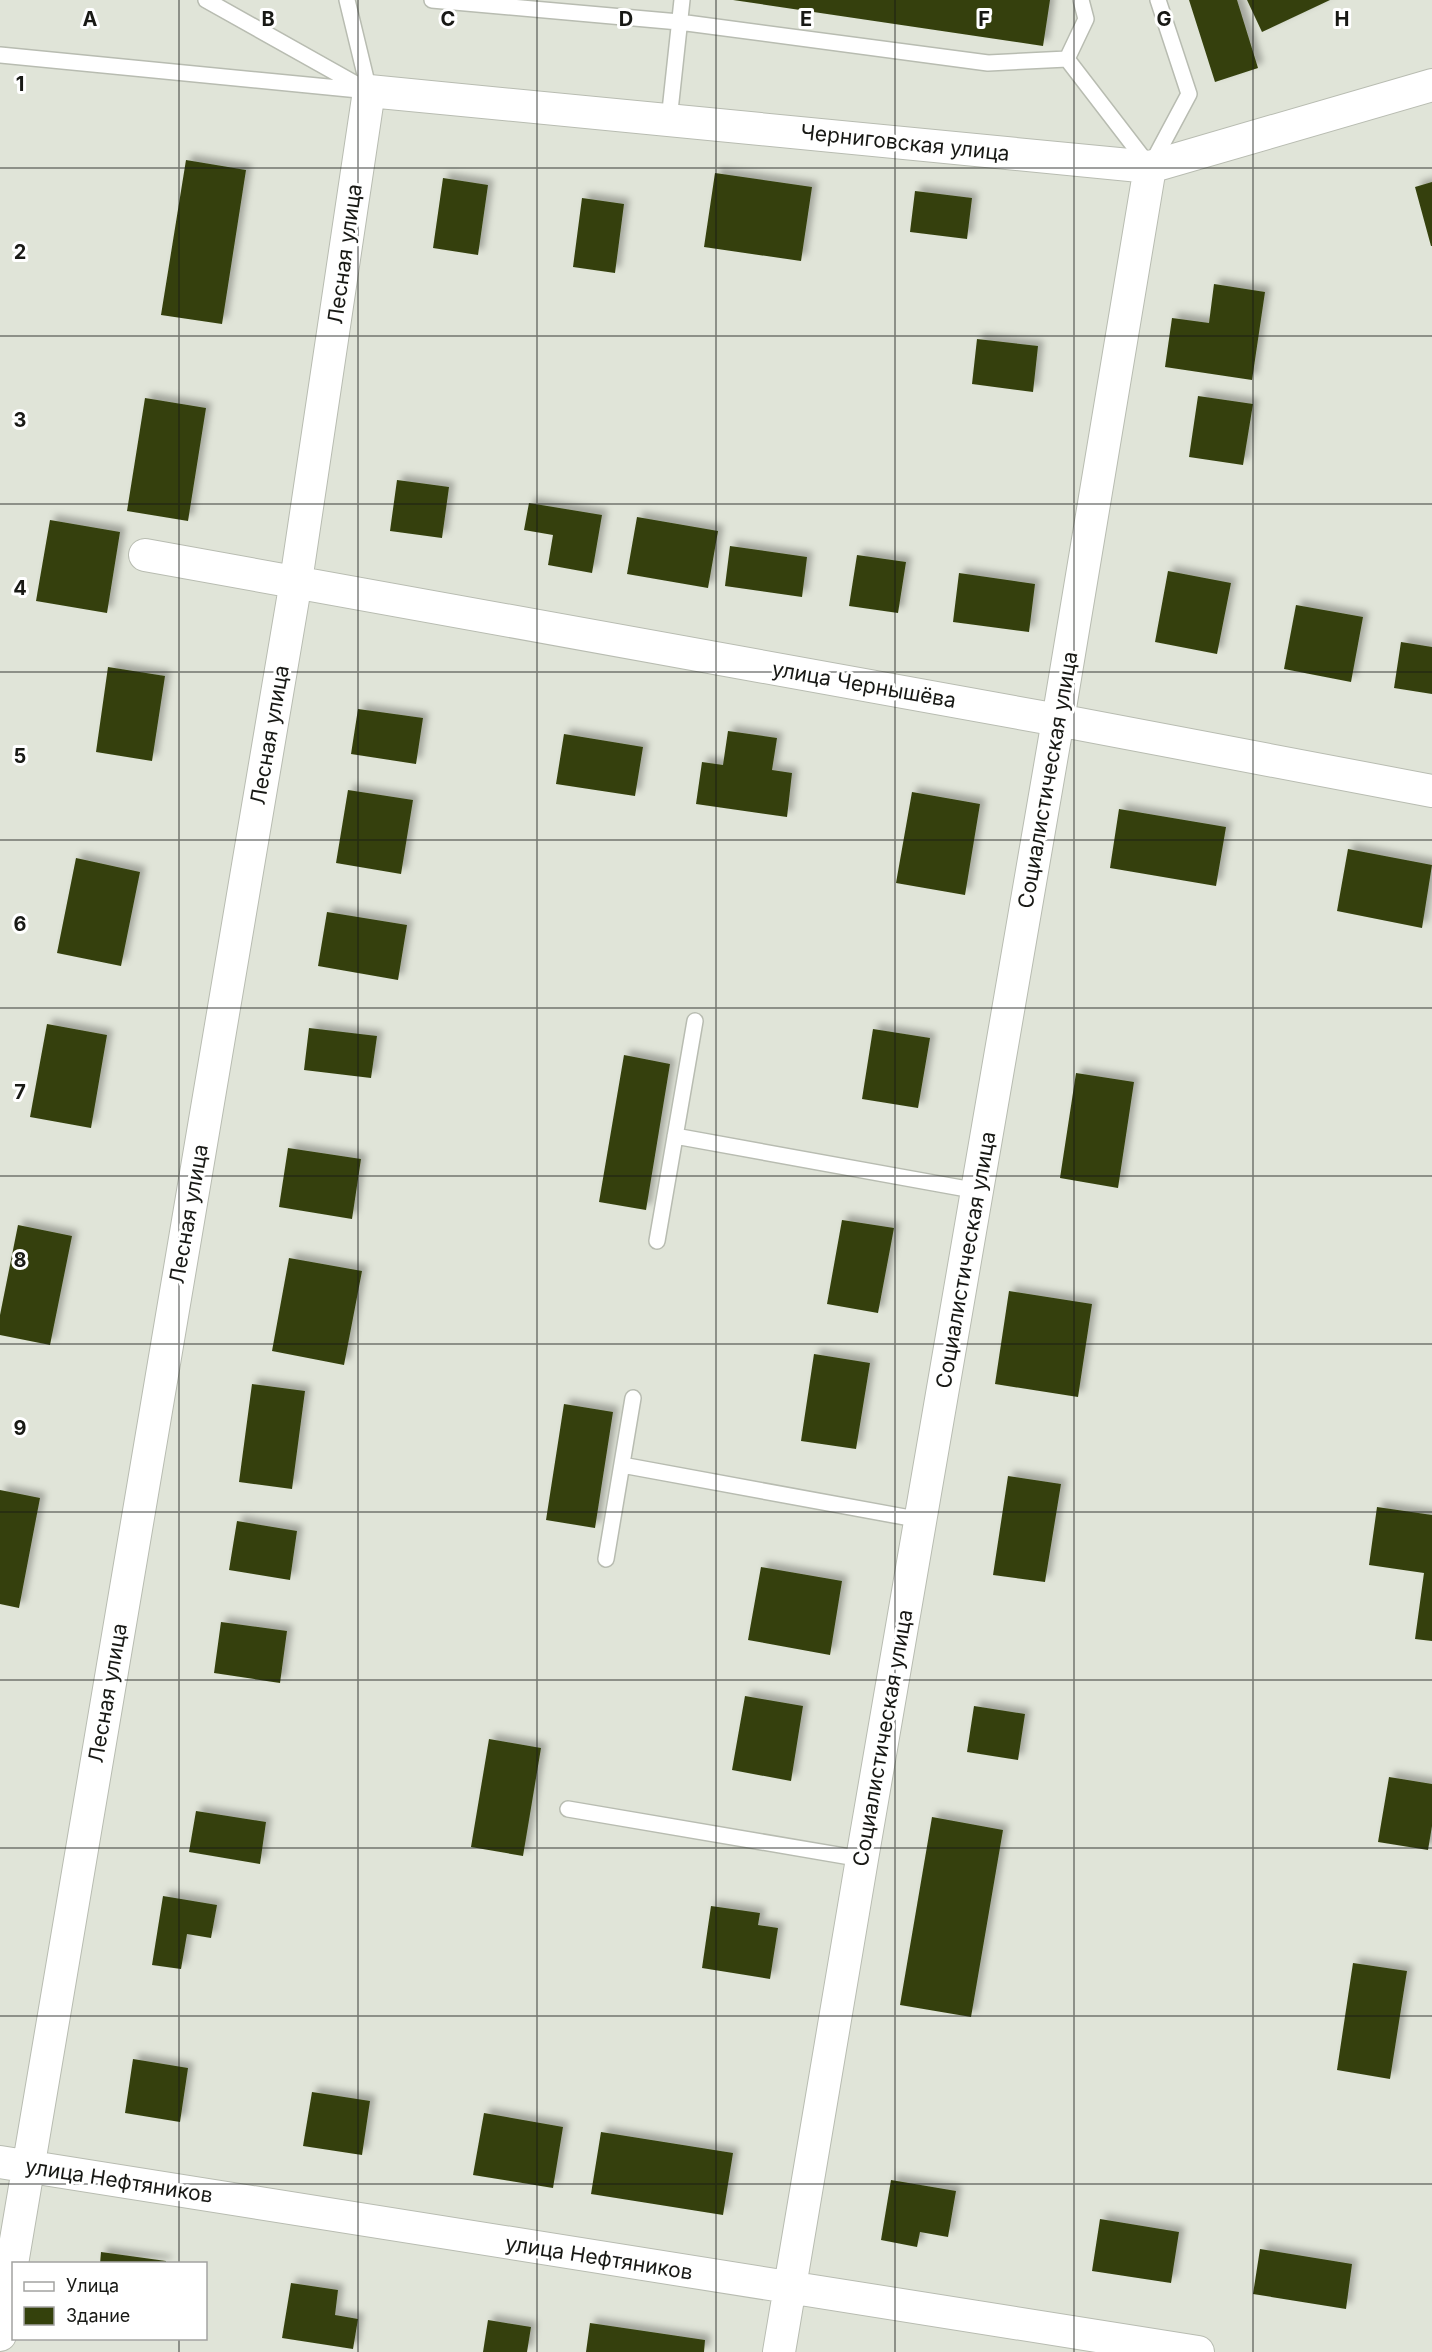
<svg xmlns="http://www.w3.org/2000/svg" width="1432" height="2352" viewBox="0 0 1432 2352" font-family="Inter,sans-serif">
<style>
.building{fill:#34410c;filter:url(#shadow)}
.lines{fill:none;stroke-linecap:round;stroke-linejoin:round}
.service-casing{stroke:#b8bcb1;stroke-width:18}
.minor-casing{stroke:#b8bcb1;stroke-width:34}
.service{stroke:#fff;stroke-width:15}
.minor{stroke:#fff;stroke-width:32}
.grid{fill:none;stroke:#181915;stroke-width:1.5;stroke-opacity:0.55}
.labels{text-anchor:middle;stroke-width:6;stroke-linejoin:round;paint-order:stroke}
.street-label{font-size:21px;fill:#181915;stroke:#fff}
.grid-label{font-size:20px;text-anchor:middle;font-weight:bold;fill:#181915;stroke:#fff;stroke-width:6;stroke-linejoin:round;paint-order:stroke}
</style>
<defs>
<filter id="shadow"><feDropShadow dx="5.5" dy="-5.5" stdDeviation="3" flood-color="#0004"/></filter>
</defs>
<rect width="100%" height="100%" fill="#e0e4d8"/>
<!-- building -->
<path class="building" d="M733,0h317l-7,46z
M1189,0h48l21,68 -43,14z
M1247,0h83l-68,32z
M186,160l60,10 -24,154 -61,-9z
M715,173l97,14 -11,74 -97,-14z
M443,178l45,7 -10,70 -45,-7z
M1432,182v64h-1l-16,-59z
M915,191l57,7 -5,41 -57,-7z
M582,198l42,6 -9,69 -42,-6z
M1214,284l51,8 -13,88 -87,-13 7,-49 37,5z
M977,339l61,7 -5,46 -61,-8z
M1198,396l55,8 -10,61 -54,-8z
M145,398l61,10 -18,113 -61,-10z
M397,480l52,7 -7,51 -52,-7z
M529,503l73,12 -10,58 -44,-8 5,-30 -29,-5z
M637,517l81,14 -10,57 -81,-14z
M50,520l70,12 -13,81 -71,-12z
M730,546l77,11 -5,40 -77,-11z
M857,555l49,7 -8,51 -49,-7z
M1168,571l63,12 -14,71 -62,-12z
M959,573l76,11 -6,48 -76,-10z
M1296,605l67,12 -12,65 -67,-13z
M1401,642l31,5v47l-38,-6z
M108,667l57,9 -13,85 -56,-9z
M358,709l65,9 -7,46 -65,-10z
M728,731l49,7 -5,32 20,3 -5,44 -91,-13 6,-42 21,3z
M564,734l79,13 -8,49 -79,-12z
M348,790l65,10 -12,74 -65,-11z
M912,792l68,12 -15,91 -69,-12z
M1119,809l107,18 -10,59 -106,-18z
M1348,849l84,16 -10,63 -85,-17z
M76,858l64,14 -19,94 -64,-13z
M327,912l80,13 -9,55 -80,-14z
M47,1024l60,11 -16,93 -61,-11z
M309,1028l68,8 -6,42 -67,-8z
M873,1029l57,9 -12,70 -56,-9z
M624,1055l46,9 -24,146 -47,-8z
M1076,1073l58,9 -16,106 -58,-10z
M288,1148l73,11 -9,60 -73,-12z
M842,1220l52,8 -16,85 -51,-9z
M18,1225l54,11 -22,109 -50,-10v-20z
M289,1258l73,13 -18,94 -72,-14z
M1009,1291l83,13 -14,93 -83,-13z
M814,1354l56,9 -14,86 -55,-8z
M252,1384l53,7 -13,98 -53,-7z
M564,1404l49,8 -18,116 -49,-8z
M1008,1476l53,8 -16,98 -52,-7z
M0,1490l40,8 -21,110 -19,-4z
M1377,1507l55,8v126l-17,-2 9,-66 -55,-8z
M237,1521l60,10 -7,49 -61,-10z
M761,1567l81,14 -12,74 -82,-15z
M221,1622l66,9 -7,52 -66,-10z
M745,1696l58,10 -12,75 -59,-11z
M974,1706l51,8 -7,46 -51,-8z
M489,1739l52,9 -18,108 -52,-9z
M1389,1777l43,7v42l-4,24 -50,-8z
M196,1811l70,11 -6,42 -71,-12z
M932,1817l71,13 -32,187 -71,-12z
M163,1896l54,9 -6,33 -24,-4 -6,35 -29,-4z
M711,1906l49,7 -2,12 20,3 -8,51 -68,-11z
M1353,1963l54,8 -17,108 -53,-9z
M133,2059l55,9 -8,54 -55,-9z
M312,2092l58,9 -8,54 -59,-9z
M484,2113l79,14 -10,61 -80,-13z
M601,2132l132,21 -10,62 -132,-21z
M891,2180l65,11 -8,46 -28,-5 -3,15 -36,-7z
M1100,2219l79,13 -8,51 -79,-12z
M1260,2249l92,15 -6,45 -93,-15z
M101,2252l65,9v3h-66z
M291,2283l47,7 -3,25 23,4 -5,30 -71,-11z
M488,2320l43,7 -4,25h-44z
M590,2323l115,17 -1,12h-118z"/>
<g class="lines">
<!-- service casing -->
<g class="service-casing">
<path id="service" d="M206,0l157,88
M347,0l22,91
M432,0l247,22 309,41 79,-4 19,-40 -5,-19
M0,55l369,36
M1067,59l83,108 39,-73 -31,-94
M669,120l13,-120
M675,1136l303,55
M657,1241l38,-220
M622,1465l299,55
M606,1559l27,-161
M568,1809l294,50"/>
</g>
<!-- minor casing -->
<g class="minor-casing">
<path id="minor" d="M145,555l913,165 374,71
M0,2162l1198,190
M0,2335l296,-1754 73,-490 781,76 282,-82
M779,2352l83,-493 196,-1139 92,-553"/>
</g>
<!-- service -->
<use href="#service" class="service"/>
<!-- minor -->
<use href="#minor" class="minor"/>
</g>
<!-- grid -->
<path class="grid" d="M179,0v2264M358,0v2352M537,0v2352M716,0v2352M895,0v2352M1074,0v2352M1253,0v2352M0,168h1432M0,336h1432M0,504h1432M0,672h1432M0,840h1432M0,1008h1432M0,1176h1432M0,1344h1432M0,1512h1432M0,1680h1432M0,1848h1432M0,2016h1432M0,2184h1432M179,2338v14"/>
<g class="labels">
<!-- street labels -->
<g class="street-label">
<text transform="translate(905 143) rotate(6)" y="7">Черниговская улица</text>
<text transform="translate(345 254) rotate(-82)" y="7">Лесная улица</text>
<text transform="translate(864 685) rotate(10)" y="7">улица Чернышёва</text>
<text transform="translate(270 735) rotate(-80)" y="7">Лесная улица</text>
<text transform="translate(1048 780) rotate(-80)" y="7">Социалистическая улица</text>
<text transform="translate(189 1214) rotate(-80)" y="7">Лесная улица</text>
<text transform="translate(966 1260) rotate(-80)" y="7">Социалистическая улица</text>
<text transform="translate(108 1693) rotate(-80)" y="7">Лесная улица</text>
<text transform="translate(883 1738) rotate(-80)" y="7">Социалистическая улица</text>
<text transform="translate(119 2181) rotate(9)" y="7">улица Нефтяников</text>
<text transform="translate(599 2258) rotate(9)" y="7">улица Нефтяников</text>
</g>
</g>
<g class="grid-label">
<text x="90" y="26">A</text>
<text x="268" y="26">B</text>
<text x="448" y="26">C</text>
<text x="626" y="26">D</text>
<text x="806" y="26">E</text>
<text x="984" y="26">F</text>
<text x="1164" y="26">G</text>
<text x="1342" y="26">H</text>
<text x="20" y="91">1</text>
<text x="20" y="259">2</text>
<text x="20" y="427">3</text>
<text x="20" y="595">4</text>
<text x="20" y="763">5</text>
<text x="20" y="931">6</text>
<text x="20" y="1099">7</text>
<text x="20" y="1267">8</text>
<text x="20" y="1435">9</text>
</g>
<!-- legend -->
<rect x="12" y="2262" width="195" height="78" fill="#ffffff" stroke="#a3a3a1" stroke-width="1.5"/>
<rect x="24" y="2282" width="30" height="9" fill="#ffffff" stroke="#a3a3a1" stroke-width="1.5"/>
<text x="66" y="2292" font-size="18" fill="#181915">Улица</text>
<rect x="24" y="2307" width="30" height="18" fill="#34410c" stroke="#a3a3a1" stroke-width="1.5"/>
<text x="66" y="2322" font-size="18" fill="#181915">Здание</text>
</svg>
